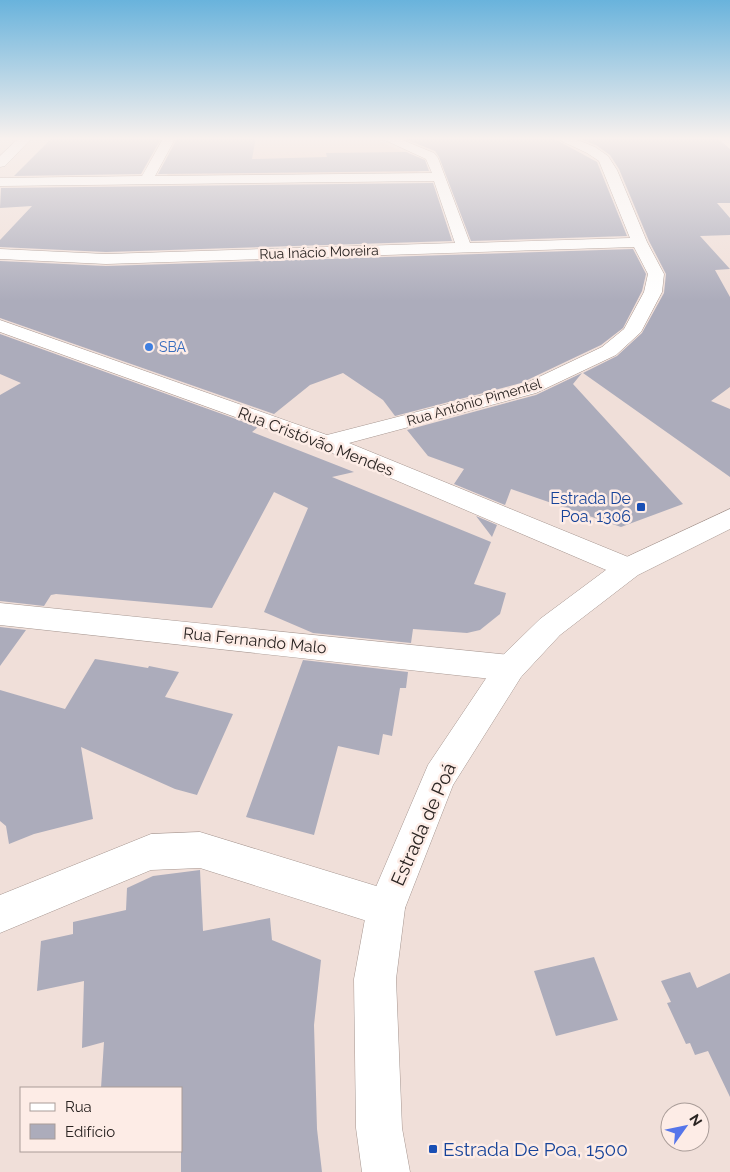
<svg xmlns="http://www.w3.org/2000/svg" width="730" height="1172" viewBox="0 0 730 1172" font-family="Raleway,sans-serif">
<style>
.built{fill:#ead1c9}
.building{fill:#acacbb}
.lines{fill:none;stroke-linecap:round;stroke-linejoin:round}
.minor-casing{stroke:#a69690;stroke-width:1}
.major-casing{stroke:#a69690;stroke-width:1}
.minor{fill:#fff;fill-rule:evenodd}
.major{fill:#fff;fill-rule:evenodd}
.shop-dot{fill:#3f7fe0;stroke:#fdece6;stroke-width:2}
.transit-dot{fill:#1a4fb4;stroke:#fdece6;stroke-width:2}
.labels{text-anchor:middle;stroke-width:5;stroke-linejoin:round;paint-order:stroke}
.far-street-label{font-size:14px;fill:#2a2422;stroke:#fdece6}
.far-shop-label{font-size:14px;fill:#366cbe;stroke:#fdece6;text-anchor:start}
.street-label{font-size:16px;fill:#2a2422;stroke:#fdece6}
.transit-label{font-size:16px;fill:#164399;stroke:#fdece6;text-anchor:end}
.near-street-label{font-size:19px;fill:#2a2422;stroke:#fdece6}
.near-transit-label{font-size:19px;fill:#164399;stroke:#fdece6;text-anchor:start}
</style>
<rect width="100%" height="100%" fill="#f0dfd9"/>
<!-- built -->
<path class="built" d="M184,137h186l42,19 13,13 -9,4 -248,4 -1,-4z"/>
<!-- building -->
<path class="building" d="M53,137h109l-21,37 -127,2z
M178,137h78l-4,22 75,-2 -1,-4 80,-1 19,8 4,11 -271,3z
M400,137h151l46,25 30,74 -156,5 -32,-84 -4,-6z
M575,137h141l14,12v54h-13l13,15v17l-30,1 30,33 -15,1 15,27v90l-19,14 19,8v68l-147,-104 34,-17 25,-23 22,-40 2,-19 -17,-33 -30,-72 -9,-14 -14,-10z
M433,183l19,58 -346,11 -106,-5v-7l32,-34 -32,2 1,-20z
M633,249l13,25 -4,17 -19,37 -22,17 -80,38 -126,33 -12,-16 -40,-27 -33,12 -36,29 -274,-96v-57l106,5z
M0,334l258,93 -6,5 102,40 -22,5 159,65 -17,42 32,9 -6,21 -20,16 -13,3 -54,-4 -2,14 -98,-10 -49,-21 44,-104 -34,-16 -62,116 -156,-14 -5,1 -7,11 -44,-5v-206l21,-12 -21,-9z
M582,373l-9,11 110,120 -62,23 -110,-38 -6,16 -51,-21 10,-15 -36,-13 -21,-26 129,-35z
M476,516l21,9 -5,12z
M0,627l26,3 -26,36z
M95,659l53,9 1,-2 30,6 -14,25 68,17 -36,81 -22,-6 -94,-42 12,72 -59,15 -25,10 -3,-18 -6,-5v-131l65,19z
M303,660l105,12 -2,16h-6l-8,48 -9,-2 -4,21 -41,-9 -24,89 -68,-18z
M200,870l3,61 67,-13 2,22 49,20 -7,65 3,104 5,43h-141v-84h-80l3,-46 -22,6 2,-67 -47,10 4,-50 32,-7v-12l53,-12 1,-22 26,-12z
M594,957l24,63 -62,16 -22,-65z
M690,972l7,16 33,-15v124l-22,-46 -13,4 -5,-12 -4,1 -19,-41 4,-1 -10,-21z"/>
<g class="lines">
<!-- minor casing -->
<g class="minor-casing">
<path id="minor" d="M20,137h13l-28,29 -5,1v-11z
M164,137h12l-21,39 277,-3 -6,-14 -48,-22h17l39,16 4,5 32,85 160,-5 -31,-77 -12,-8 -34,-16h17l25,10 13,9 9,14 30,72 17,32 -2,18 -21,40 -25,23 -80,38 -187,50 289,118 3,7 -3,7 -10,3 -10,-3 -300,-128 -318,-115v-12l327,115 195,-50 80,-38 22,-18 20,-37 4,-18 -14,-27 -528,17 -106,-5v-10l106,5 349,-11 -21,-62 -434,5v-8l142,-2z
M0,603l510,52 11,4 4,9 -4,9 -11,4 -510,-56z
M200,832l186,57 14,5 5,14 -5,14 -14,5 -186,-59 -49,2 -151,63v-38l151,-61z"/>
</g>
<!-- major casing -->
<g class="major-casing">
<path id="major" d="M730,509v20l-92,46 -78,60 -39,42 -68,108 -48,123 -9,71 6,149 8,44h-48l-6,-44 -2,-149 13,-71 61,-143 71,-106 41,-40 78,-58z"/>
</g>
<!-- minor -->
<use href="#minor" class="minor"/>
<!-- major -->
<use href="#major" class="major"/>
</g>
<!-- sky -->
<linearGradient id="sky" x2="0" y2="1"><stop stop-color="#69b3dc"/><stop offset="0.46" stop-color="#f8f1ee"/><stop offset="1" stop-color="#f8f1ee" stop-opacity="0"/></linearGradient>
<rect width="730" height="301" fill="url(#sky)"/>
<!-- markers -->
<circle class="shop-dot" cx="149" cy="347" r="5"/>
<g class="transit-dot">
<rect x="636" y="502" width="10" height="10" rx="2.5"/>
<rect x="428" y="1144" width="10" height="10" rx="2.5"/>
</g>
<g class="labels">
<!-- far-street labels -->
<g class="far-street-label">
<text transform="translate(319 252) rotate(-2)" y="5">Rua Inácio Moreira</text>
<text transform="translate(474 402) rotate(-16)" y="5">Rua Antônio Pimentel</text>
</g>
<!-- far-shop labels -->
<g class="far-shop-label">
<text x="159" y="352">SBA</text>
</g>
<!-- street labels -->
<g class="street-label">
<text transform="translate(316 441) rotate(21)" y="6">Rua Cristóvão Mendes</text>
<text transform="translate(255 640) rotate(6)" y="6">Rua Fernando Malo</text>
</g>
<!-- transit labels -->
<g class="transit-label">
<text x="631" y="504">Estrada De<tspan x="631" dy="18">Poa, 1306</tspan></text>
</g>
<!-- near-street labels -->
<g class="near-street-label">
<text transform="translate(423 824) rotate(-66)" y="7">Estrada de Poá</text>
</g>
<!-- near-transit labels -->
<g class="near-transit-label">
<text x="443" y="1156">Estrada De Poa, 1500</text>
</g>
</g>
<!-- legend -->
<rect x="20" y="1087" width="162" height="65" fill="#fdece6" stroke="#a99c98"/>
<rect x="30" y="1103" width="25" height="8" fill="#ffffff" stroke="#a99c98"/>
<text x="65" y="1112" font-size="15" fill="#2a2422">Rua</text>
<rect x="30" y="1124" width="25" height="15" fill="#acacbb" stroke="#a99c98"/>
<text x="65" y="1137" font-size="15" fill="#2a2422">Edifício</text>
<!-- north arrow -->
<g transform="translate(685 1127) rotate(57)"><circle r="24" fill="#fdece6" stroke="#a99c98"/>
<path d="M0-4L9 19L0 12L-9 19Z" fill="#5575ea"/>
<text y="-8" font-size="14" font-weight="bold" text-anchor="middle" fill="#2a2422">N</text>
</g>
</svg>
